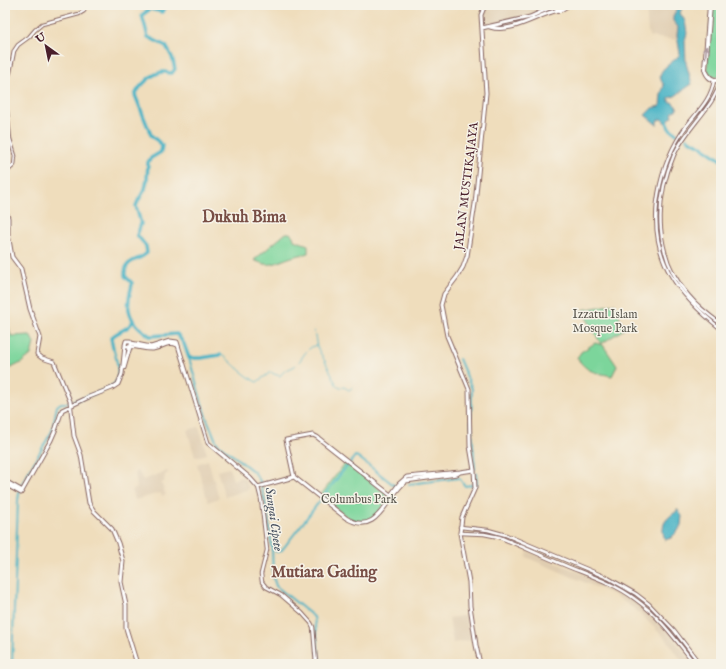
<svg xmlns="http://www.w3.org/2000/svg" width="726" height="669" viewBox="0 0 726 669" font-family="'IM FELL English',serif">
<style>
.built{fill:#e0cdb1}
.green{fill:#7cd59b;stroke:#637a63}
.water{fill:#47b2c5;stroke:#486878}
.lines{fill:none;stroke-linecap:round;stroke-linejoin:round}
.stream{stroke:#47b2c5;stroke-width:1}
.canal{stroke:#47b2c5;stroke-width:2}
.river{stroke:#47b2c5;stroke-width:3.5}
.tertiary-casing{stroke:#84625e;stroke-width:4.5}
.secondary-casing{stroke:#84625e;stroke-width:5}
.primary-casing{stroke:#84625e;stroke-width:6}
.tertiary{stroke:#fff;stroke-width:2.5}
.secondary{stroke:#fff;stroke-width:3}
.primary{stroke:#fff;stroke-width:4}
.oneway{stroke:#ae9aa0}
.labels{text-anchor:middle;stroke-width:3;stroke-linejoin:round;paint-order:stroke}
.street-label{font-size:12px;fill:#4a1f2b;stroke:#f7f3e8}
.park-label{font-size:12px;fill:#59564d;stroke:#f7f3e8}
.water-label{font-size:13px;font-style:italic;fill:#495261;stroke:#f7f3e8}
.district-label{font-size:16px;font-weight:bold;fill:#784e45;stroke:#f7f3e8}
</style>
<rect width="100%" height="100%" fill="#f7f3e8"/>
<filter id="ink" filterUnits="userSpaceOnUse"><feTurbulence type="fractalNoise" baseFrequency=".025" numOctaves="2"/><feDisplacementMap in="SourceGraphic" scale="8" xChannelSelector="R" yChannelSelector="G"/><feConvolveMatrix kernelMatrix="1 2 1 2 8 2 1 2 1" color-interpolation-filters="sRGB"/></filter>
<filter id="wash" filterUnits="userSpaceOnUse"><feTurbulence type="fractalNoise" baseFrequency=".012" numOctaves="4" result="noise"/><feDisplacementMap in="SourceGraphic" scale="16" xChannelSelector="R" yChannelSelector="G"/><feGaussianBlur stdDeviation="0.9" result="paint"/><feColorMatrix in="noise" values="0 0 0 0 0 0 0 0 0 0 0 0 0 0 0 0 0 1.4 0 .05"/><feComposite in="paint" operator="in"/></filter>
<g filter="url(#wash)">
<rect width="100%" height="100%" fill="#efddbc"/>
<!-- built -->
<path class="built" d="M486,5h66l-26,11 -35,8 -4,-1 -4,-5v-4z
M646,5h33l-6,11v4l5,7 -1,10 2,3 -29,-3 -2,-4z
M199,427l8,27 -12,3 -8,-27z
M208,460l11,38 -11,4 -11,-38z
M229,468l4,12 7,-3 5,2 4,10 -24,8 -8,-26z
M138,471l5,9 24,-9 1,2 -3,2 -1,7 -3,1 5,12 -4,1 -2,-3 -25,7 -3,-10 5,-2 -2,-16z
M528,551l89,37 24,17 32,32 20,27h-9l-16,-23 -32,-31 -22,-15 -88,-38z
M468,615l3,25 -18,3 -4,-25z"/>
<!-- green -->
<path class="green" d="M712,5h9v72h-6l-5,-3 -3,-5z
M286,233h4l3,3 1,4 14,5v8c-6,2 -11,2 -16,4 -17,5 -20,12 -38,3z
M615,304l9,25 -23,15 -19,-34z
M5,324h3l3,12 19,-1 4,8 -3,12 -10,8 -10,5 -6,-2z
M595,343l8,2 14,21 -5,10c-18,-4 -24,-3 -35,-18l4,-6z
M346,462l40,32c3,7 -1,10 -6,16 -15,19 -26,12 -42,0 -6,-5 -12,-9 -18,-14z"/>
<!-- water -->
<path class="water" d="M679,5h4l-3,8 5,8 2,12 -2,7 1,23 6,21 -17,12 -6,2v4h3l6,6 -6,5 1,3 -8,7 -2,-3 -3,-1 -3,2v4l-12,-10 7,-7 8,-2 1,-11 3,-10c-12,-15 8,-20 16,-31l-3,-19 1,-8 -5,-6v-5z
M677,509l5,7 -1,9 -3,6 -7,7 -6,2c-5,-15 -1,-20 12,-29z"/>
<g class="lines">
<!-- stream -->
<path class="stream" d="M314,331l3,16 9,16 11,23 3,2 4,-1 5,3 4,-3
M220,355c6,1 7,4 11,7 2,3 23,20 26,20l14,-10 3,2 6,2c4,-6 7,-6 13,-9 9,-4 10,-18 23,-22"/>
<!-- canal -->
<path class="canal" d="M189,358l17,59 11,26 37,29 6,9 7,29 5,38 1,29 3,9 38,31 5,39 2,8
M459,359l13,30 -1,28
M471,421l4,48
M346,468l9,-12 3,1 37,29
M409,484l50,-6 6,8 12,-2 -1,-11
M271,545l6,7 5,-2 64,-83
M12,664l6,-164 2,-13 32,-56 5,-25 4,-3h7c10,-4 43,-13 48,-21 3,-6 2,-13 1,-19 -1,-5 -2,-10 -4,-15"/>
<!-- river -->
<path class="river" d="M166,5l-2,5 -2,2 -12,-3 -8,6 6,22 18,9 6,11 3,12 -3,4c-3,0 -5,-1 -7,-1 -11,-1 -25,13 -30,23l16,40 11,10 -1,7 -10,6 -3,4 -1,18 -2,9 -7,12 -2,5 5,18 -4,11 9,11 1,7c-10,9 -23,6 -22,23l7,7c0,6 -3,10 -3,16 -3,18 8,28 21,37l27,-2 7,10 5,14h12l19,-3
M666,119l3,9 8,6
M687,139l14,7 20,14
M113,348l-2,-10c7,-8 17,-7 22,-17"/>
</g>
</g>
<g filter="url(#ink)">
<g class="lines">
<!-- tertiary casing -->
<g class="tertiary-casing">
<path id="tertiary" d="M714,80c-3,23 -22,36 -33,54 -14,22 -21,44 -24,69 -6,58 21,92 64,126
M721,84c-4,6 -6,12 -10,18 -12,18 -28,33 -37,53 -20,46 -20,102 15,141 9,11 21,20 32,28
M5,173l9,-8 1,-9 -5,-17 -4,-36 1,-23 3,-8 4,-21 4,-6 11,-8 6,-7 7,-6 37,-10 5,-3v-6
M258,487l3,12 6,51
M460,527l28,3 18,5 102,43 28,16 13,10 25,26 26,34
M460,533l24,1 15,3c22,9 43,19 65,28 24,10 50,18 71,34 24,17 42,42 60,65
M267,550l-6,24 1,8 4,5 15,8 21,18 9,10 2,4 3,37"/>
</g>
<!-- secondary casing -->
<g class="secondary-casing">
<path id="secondary" d="M490,27c22,7 48,-13 69,-17
M482,28l48,-11 26,-12
M5,208l3,10v16l4,23 9,12 9,40 10,28 -3,17 5,4 12,4 16,39 4,35 7,19 8,48 5,8 18,18 6,14 5,18 -2,21 5,23v23l11,36
M131,343l20,4 19,-6 7,1 31,101 42,35 8,9 36,-10 -8,-37 27,-5 4,2 76,60
M131,346v-3l-1,-2h-4l-1,4 2,2c9,-2 17,3 26,2 8,-1 16,-9 24,-4
M122,369l2,-1 6,-21
M294,477l52,41c32,20 40,-22 60,-37l51,-7 3,-2 14,-2
M5,481l16,9
M5,484l16,9 30,-53 4,-9 7,-21 27,-13 23,-9 6,-4 4,-10 3,-28
M391,495l8,-11 8,-7 53,-5
M480,664l-4,-19 -6,-39 -1,-24 -9,-49 2,-16 13,-29 -1,-18 -4,-24 -1,-57 -22,-53 -6,-31 3,-11 13,-17 6,-10 4,-11 8,-52 11,-111 -5,-78 4,-10"/>
</g>
<!-- primary casing -->
<g class="primary-casing">
<path id="primary" d="M556,5l1,3 3,2 8,-5
M710,5l-5,64c2,8 8,13 16,11"/>
</g>
<!-- tertiary -->
<use href="#tertiary" class="tertiary"/>
<!-- secondary -->
<use href="#secondary" class="secondary"/>
<!-- primary -->
<use href="#primary" class="primary"/>
</g>
<!-- one-way arrows -->
<defs><path id="oneway-shaft" d="M-6 0H5M1.5-3L5.5 0L1.5 3" fill="none" stroke-width="1.6" stroke-linecap="round" stroke-linejoin="round"/></defs>
<use class="oneway" href="#oneway-shaft" transform="translate(706 52) rotate(-85)"/>
</g>
<g class="labels">
<!-- street labels -->
<g class="street-label">
<text transform="translate(466 186) rotate(-83)" y="4">JALAN MUSTIKAJAYA</text>
</g>
<!-- park labels -->
<g class="park-label">
<text x="605" y="318">Izzatul Islam<tspan x="605" dy="14">Mosque Park</tspan></text>
<text x="359" y="503">Columbus Park</text>
</g>
<!-- water labels -->
<g class="water-label">
<text transform="translate(275 519) rotate(82)" y="5">Sungai Cipete</text>
</g>
<!-- district labels -->
<g class="district-label">
<text x="244" y="222">Dukuh Bima</text>
<text x="324" y="577">Mutiara Gading</text>
</g>
</g>
<!-- margin -->
<rect width="726" height="669" fill="none" stroke="#f7f3e8" stroke-width="20"/>
<!-- north arrow -->
<g transform="translate(46 46) rotate(327)" stroke="#f7f3e8" stroke-width="3" paint-order="stroke">
<path d="M0-3L7 15L0 10L-7 15Z" fill="#4a1f2b"/>
<text y="-6" font-size="11" font-weight="bold" text-anchor="middle" fill="#4a1f2b">U</text>
</g>
</svg>
